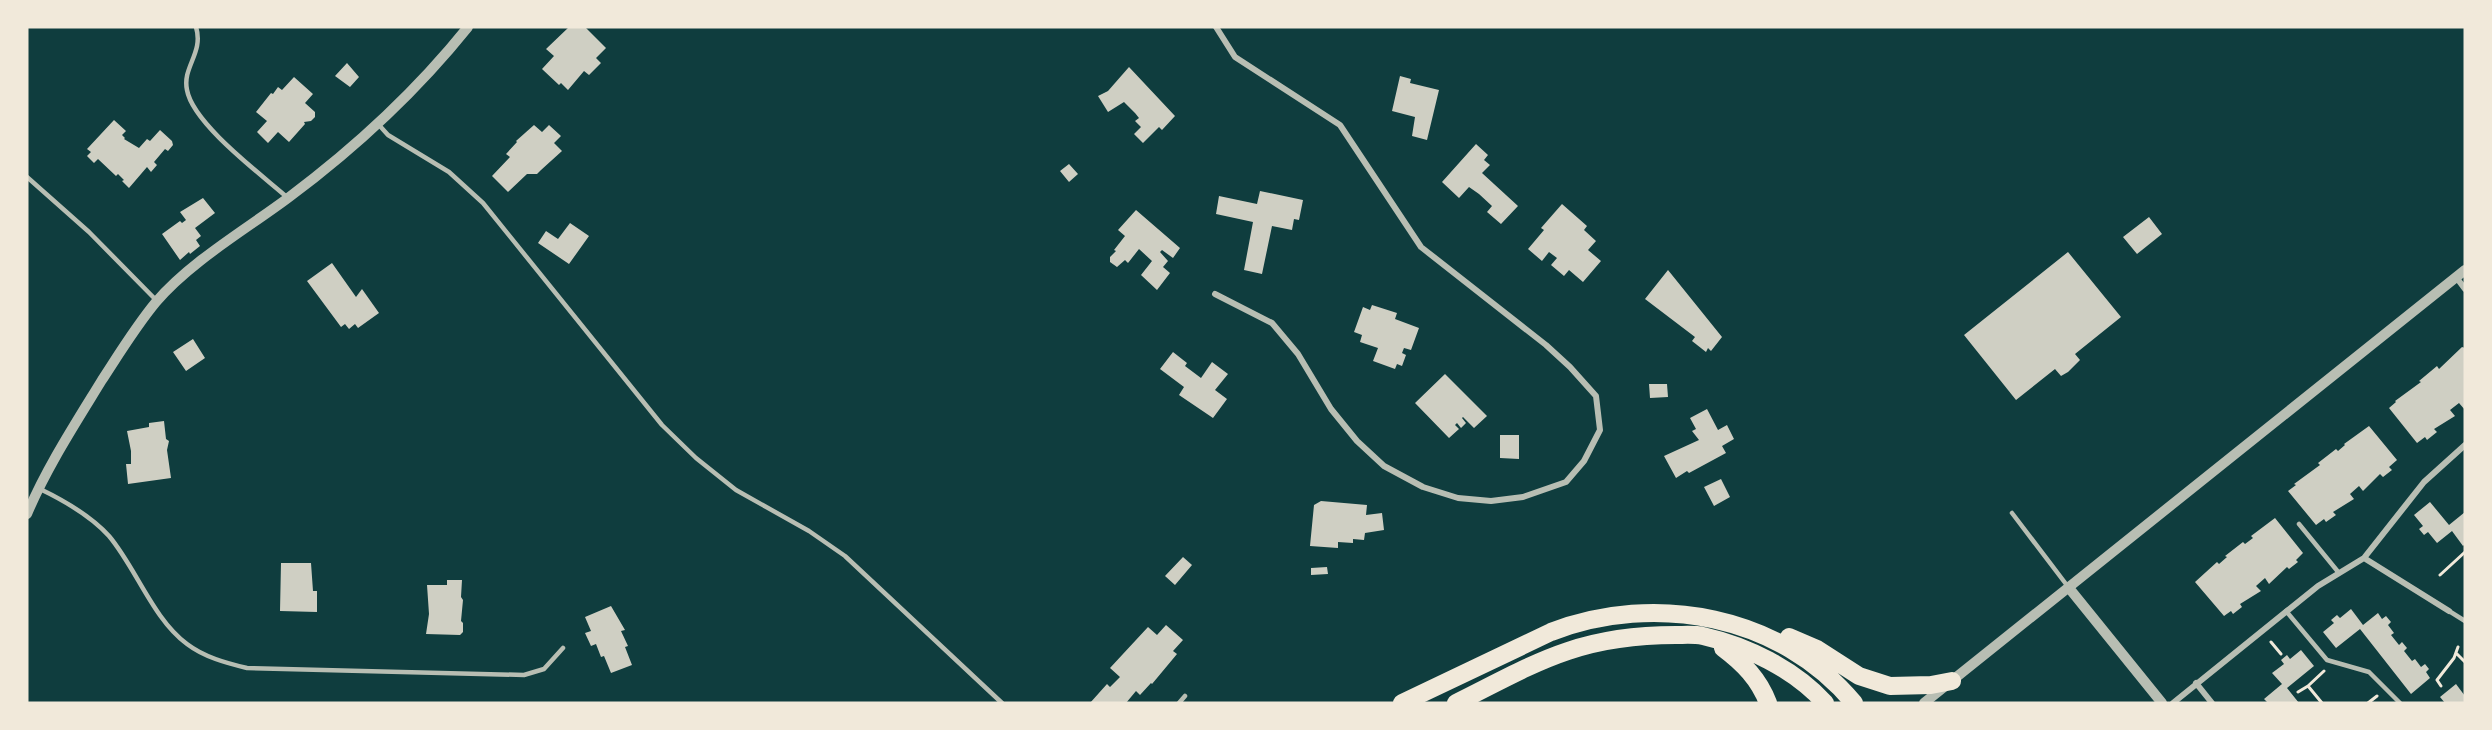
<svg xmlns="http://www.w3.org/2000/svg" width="2492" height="730" viewBox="0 0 2492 730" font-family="'PT Serif',serif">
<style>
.building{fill:#cfcfc3}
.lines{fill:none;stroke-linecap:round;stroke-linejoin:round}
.path{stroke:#f1e9da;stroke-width:3}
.service{stroke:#b8beb3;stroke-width:4.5}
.minor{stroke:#b8beb3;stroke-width:6}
.tertiary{stroke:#b8beb3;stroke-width:10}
.motorway{stroke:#f1e9da;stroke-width:18}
</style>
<rect width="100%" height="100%" fill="#0f3d3e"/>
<!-- building -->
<path class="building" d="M569,27h16l21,21 -10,10 5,5 -12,12 -5,-4 -16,19 -7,-7 -2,2 -17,-16 12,-13 -8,-7z
M347,63l12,14 -9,10 -15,-11z
M1129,67l46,49 -13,14 -3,-3 -16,16 -9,-9 7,-7 -6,-6 4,-3 -4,-5 -11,-11 -16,10 -10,-16 10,-5z
M1400,76l11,3 -1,4 29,7 -12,50 -15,-4 3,-19 -23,-6z
M294,77l19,17 -8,9 10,9v5l-4,4 -7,1 1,2 -16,18 -11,-10 -10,11 -11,-11 10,-11 -11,-9 15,-19 2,1 5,-7 4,3z
M114,120l12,11 -4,4 3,3 -1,1 15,9 8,-9 3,2 10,-11 12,11 1,4 -5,6 -3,-2 -11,13 3,3 -6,7 -4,-5 -18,21 -7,-7 2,-1 -6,-6 -2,2 -18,-17 -4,4 -7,-7 4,-4 -4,-3z
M534,125l8,7 7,-7 12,11 -7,7 8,8 -21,19 -4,4h-10l-19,18 -16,-16 18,-19 -4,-3 11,-12 -1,-1z
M1476,144l12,11 -4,5 6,5 -8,8 36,33 -17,18 -14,-12 5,-6 -13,-12 -10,-7 -10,11 -17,-16z
M1069,164l9,10 -9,8 -9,-11z
M1260,191l43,9 -4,20 -5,-1 -2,11 -20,-4 -10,48 -18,-4 9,-48 -37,-8 3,-18 38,8z
M203,198l12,15 -20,15 6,8 -5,4 4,6 -10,8 -1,-2 -9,8 -18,-26 18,-13 2,2 4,-3 -6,-8z
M1562,204l25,22 -3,4 12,11 -8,9 13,11 -18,21 -14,-12 -5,6 -13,-11 6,-7 -8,-6 -7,9 -14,-12 16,-19 -3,-2z
M1136,210l44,38 -7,10 -11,-8 -2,2 8,9 -5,6 7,6 -13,17 -16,-15 11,-14 -13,-12 -11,14 -3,-3 -8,7 -7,-5v-5l6,-6 -2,-1 11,-14 -7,-6z
M2149,217l13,17 -25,20 -14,-17z
M570,223l19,13 -20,28 -31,-21 8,-12 12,8z
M2068,252l53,65 -46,37 5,6 -12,12 -7,4 -6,-7 -39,31 -52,-65z
M332,263l24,34 6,-8 17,24 -21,15 -3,-4 -6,5 -4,-5 -4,3 -34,-46z
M1668,270l54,67 -11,14 -3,-3 -2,4 -14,-11 3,-4 -50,-38z
M1372,305l25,8 -2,6 24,9 -8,22 -7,-2 -2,5 4,2 -4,11 -5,-2 -2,5 -22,-8 5,-13 -18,-6 2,-7 -8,-3 9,-25 7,3z
M193,339l12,19 -19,13 -13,-19z
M2462,347l3,1v62l-6,-7 -9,7 5,6 -21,13 3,3 -10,8 -2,-3 -8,6 -28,-35 7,-6 -1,-1 26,-19 -2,-1 18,-15 2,3z
M1173,352l14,11 -2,3 16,12 11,-16 16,12 -13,16 12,9 -14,19 -34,-23 5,-8 -24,-18z
M1445,374l42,42 -13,12 -11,-11 -1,1 4,5 -5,5 -4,-5 -2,2 4,4 -10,9 -34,-35z
M1649,384h18l1,13 -18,1z
M1707,409l11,21 9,-5 7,14 -12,7 4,7 -37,20 -2,-2 -11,7 -12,-22 35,-16 -7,-9 4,-2 -6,-11z
M164,421l2,18 3,2 -2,9 4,28 -43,6 -2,-20h5v-13l-4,-20 22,-4v-4z
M2369,426l28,34 -8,7 3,3 -9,7 -3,-3 -17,17 -4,-5 -9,8 4,5 -21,13 3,3 -10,7 -2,-3 -8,6 -28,-34 8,-6 -2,-1 26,-19 -2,-2 18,-14 2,2 7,-6 -1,-1z
M1500,435h19v24l-19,-1z
M1721,479l9,18 -16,9 -10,-19z
M1321,501l46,4 -1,10 16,-2 2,17 -19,3 -1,7 -11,-1v4l-15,-1v6l-28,-2 4,-41z
M2430,502l19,23 16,-13v32l-2,2 -11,-15 -15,12 -9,-11 -4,3 -5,-6 4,-3 -9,-11z
M2275,518l28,35 -7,7 2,2 -9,7 -2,-2 -18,17 -4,-6 -9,8 5,5 -21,13 2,3 -9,7 -2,-3 -7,5 -29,-34 22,-20 2,2 8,-7 -2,-1 18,-14 2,2 8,-6 -2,-2z
M1183,557l9,8 -17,20 -10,-9z
M281,563h30l2,28h4v21l-37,-1z
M1327,567l1,7 -17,1v-7z
M447,580h15l-1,17 2,3 -2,21 2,2v9l-3,3 -34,-1 3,-20 -2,-29h20z
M611,606l14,24 -4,1 7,15 -3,1 7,18 -21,8 -7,-17 -3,1 -5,-13 -5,2 -6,-13 6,-2 -6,-14z
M2351,609l12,16 15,-12 4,6 4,-3 5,6 -3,3 6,8 -3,2 8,10 3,-3 5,6 -3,3 8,10 3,-2 6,8 4,-3 4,5 -3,3 4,6 -19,16 -51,-65 -24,19 -13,-16 11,-9 -3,-3 6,-5 3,3z
M1166,625l17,15 -10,11 4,3 -25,30 -1,-1 -11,12 -4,-4 -10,12h-36l17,-19 3,3 10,-10 -10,-9 38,-41 9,8z
M2301,650l13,16 -27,22 12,15h-31l-4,-4 18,-15 -10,-11 12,-9 -3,-4 6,-5 3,4z
M2456,684l9,12v7h-20l-5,-6z"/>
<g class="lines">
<!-- path -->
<path class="path" d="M2440,575l25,-23
M2271,642l10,12
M2456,653l9,9
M2308,686l16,-15
M2441,686l-4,-6 17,-22 4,-11
M2298,692l10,-6 14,17
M2368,703l9,-7"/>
<!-- service -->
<path class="service" d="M196,27c8,26 -14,40 -9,63 6,34 75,85 101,108
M379,125l9,10 61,37 34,31 179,222 34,33 40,32 73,41 36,25 157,147
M27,177l62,55 68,69
M40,489c25,12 50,26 69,47 27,32 44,83 78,108 17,13 39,19 60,24l277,7 20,-6 19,-21
M2012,513l57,75
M2299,524l40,49
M2286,611l41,49 42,12 31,31
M2449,611l16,10
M1179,703l6,-7"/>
<!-- minor -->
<path class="minor" d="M2456,277l9,12
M1215,294l57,29 26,31 33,55 26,32 27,25 39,21 35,11 33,3 32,-4 43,-15 18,-21 16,-31 -4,-34 -26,-29 -24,-22 -125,-98 -81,-122 -105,-68 -19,-30
M2364,558l85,53
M2196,683l16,20
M2173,703l145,-117 46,-28 60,-76 41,-37"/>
<!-- tertiary -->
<path class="tertiary" d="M27,514c20,-47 48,-90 75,-134 17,-26 34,-54 54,-78 34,-40 89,-72 132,-104 67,-50 127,-105 180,-171
M2069,588l93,115
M1924,703l541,-433"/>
<!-- motorway -->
<path class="motorway" d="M1789,637l28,12 42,27 31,10 41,-1 21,-4
M1723,648c20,15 36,31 45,55
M1402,703l149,-71c104,-40 230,-17 303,71
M1456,703c37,-18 73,-39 112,-52 35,-12 70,-16 108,-16 8,0 18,-1 27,1 44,10 91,33 122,67"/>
</g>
<!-- border -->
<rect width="2492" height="730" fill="none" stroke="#f1e9da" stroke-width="57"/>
</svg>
